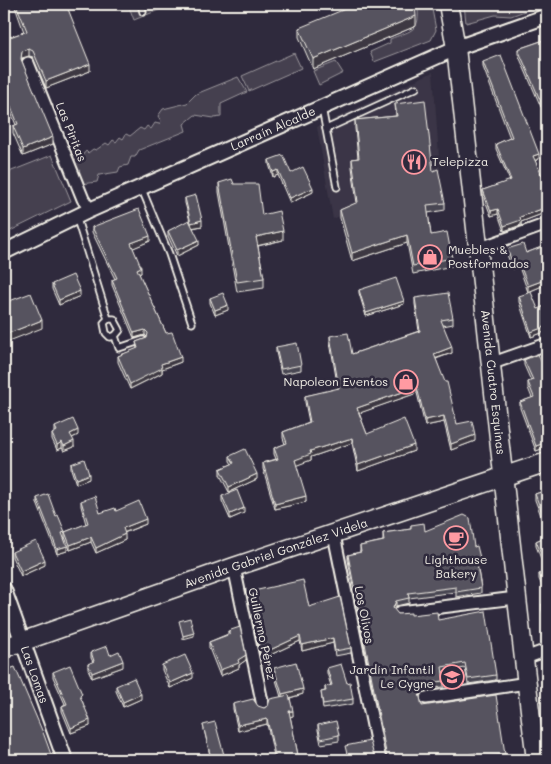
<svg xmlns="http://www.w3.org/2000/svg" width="551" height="764" font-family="Mali,sans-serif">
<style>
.built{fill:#3b3647}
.green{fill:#454050;stroke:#9c989c}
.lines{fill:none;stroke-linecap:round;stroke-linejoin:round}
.service-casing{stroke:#f4f1e8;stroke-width:9}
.minor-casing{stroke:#f4f1e8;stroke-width:15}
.tertiary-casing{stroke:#f4f1e8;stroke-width:18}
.primary-casing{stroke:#f4f1e8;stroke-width:21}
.service{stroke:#2f2a3d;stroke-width:5.5}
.minor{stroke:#2f2a3d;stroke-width:11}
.tertiary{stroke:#2f2a3d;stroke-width:14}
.primary{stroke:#2f2a3d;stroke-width:18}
.wall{fill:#4a4752;stroke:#f4f1e8}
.shaded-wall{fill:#3c3942;stroke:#f4f1e8}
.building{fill:#56525f;stroke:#f4f1e8}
.labels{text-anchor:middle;stroke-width:5;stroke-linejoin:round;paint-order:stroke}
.street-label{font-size:12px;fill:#f4f1e8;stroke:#2f2a3d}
.poi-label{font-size:12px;fill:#f4f1e8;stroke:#2f2a3d;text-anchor:start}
</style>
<rect width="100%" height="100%" fill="#2f2a3d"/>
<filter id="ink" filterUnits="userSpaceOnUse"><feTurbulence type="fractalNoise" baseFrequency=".02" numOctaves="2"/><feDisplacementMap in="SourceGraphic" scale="10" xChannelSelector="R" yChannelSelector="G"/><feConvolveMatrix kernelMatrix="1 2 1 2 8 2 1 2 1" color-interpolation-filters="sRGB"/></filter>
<g filter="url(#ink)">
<g class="built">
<polygon points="433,72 440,171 333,219 317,127"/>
<polygon points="441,658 459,662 462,685 444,687"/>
</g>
<g class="green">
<polygon points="128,4 173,4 134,20"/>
<path d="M426,4H431L436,30L431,40L374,62L370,52L390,43V39C409,31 420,32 418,10Z"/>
<polygon points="464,4 544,4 511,16 495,15 466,23"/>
<polygon points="294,53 301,68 249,91 242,76"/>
<polygon points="336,62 343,73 319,85 313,71"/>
<polygon points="238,77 247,92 221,104 221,117 214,118 195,115 184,124 186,131 139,150 135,157 131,157 128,165 120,167 118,172 99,175 97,182 81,184 71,158 74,152 81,157 86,151 88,153 93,149 96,150 106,143 109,145 113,140 116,142 120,137 123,139 126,134 130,136 140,128 144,130 147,126 151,129 155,123 159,124 161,121 158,116 163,109 187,103 196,94"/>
<polygon points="52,155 71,201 4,234 4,174"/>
</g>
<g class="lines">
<g class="service-casing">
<g id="service">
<polyline points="141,4 143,12"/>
<polyline points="322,108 326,129"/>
<polyline points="141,187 169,254 192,323"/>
<polyline points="337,187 326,129 416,88"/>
<polyline points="76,216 108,319"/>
<polyline points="108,319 114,319 120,330 115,336 119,348 143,340"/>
<polyline points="108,319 104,323 106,333 110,337 115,336"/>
</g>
</g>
<g class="minor-casing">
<g id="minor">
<polyline points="28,63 83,199 90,210"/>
<polyline points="478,249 547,224"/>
<polyline points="493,363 547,344"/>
<polyline points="334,535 380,760"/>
<polyline points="234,567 263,706"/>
<polyline points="400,612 516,598"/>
<polyline points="525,658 547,650"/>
<polyline points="426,698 527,683"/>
</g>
</g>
<g class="tertiary-casing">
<g id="tertiary">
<path id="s1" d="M4,252L90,210L456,48L547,16"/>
<path id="s2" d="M4,590L65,760"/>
</g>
</g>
<g class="primary-casing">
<g id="primary">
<path id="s3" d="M448,4L456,48C483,286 507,523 536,760"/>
<path id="s4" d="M4,648L234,567L547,462"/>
</g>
</g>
<use href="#service" class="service"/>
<use href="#minor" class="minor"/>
<use href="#tertiary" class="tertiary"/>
<use href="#primary" class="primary"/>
</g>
<g class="wall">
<polygon points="14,4 66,4 90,71 46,88 33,57 29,56 22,58 22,61 53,144 23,156 13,133 13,126 16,125 4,95 4,39 24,32"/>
<polygon points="416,26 313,69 299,37 299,28"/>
<polygon points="547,39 547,105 541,107 518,54 518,49"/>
<polygon points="483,62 539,159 535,161 544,180 547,179 547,212 521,222 521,225 504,231 498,214 491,216 483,195 483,190 510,181 496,149 496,144 510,138 483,67"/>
<polygon points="395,104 433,171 445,203 445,210 428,213 431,235 452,258 452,266 413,274 407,243 352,261 340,218 340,210 357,203 352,167 352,159 358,158 355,128 355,120 396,116"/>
<polygon points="269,160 291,173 313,192 290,203 278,175 273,177 269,164"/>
<polygon points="219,183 234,184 283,240 258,246 264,278 264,288 237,292 219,192"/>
<polygon points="185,198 202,226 193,228 199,245 177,256 168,236 168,231 190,221 185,203"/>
<polygon points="92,227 150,241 133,248 141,273 139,274 166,333 181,362 162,369 162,373 130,389 118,362 118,356 137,349 136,342 147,338 147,337 145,335 134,338 112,285 112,280 115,279 92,232"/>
<polygon points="547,245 547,284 528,292 519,267 513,269 507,255 507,249 526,253"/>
<polygon points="52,284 80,296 59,305 52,289"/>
<polygon points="359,290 404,304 366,316 359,293"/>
<polygon points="519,296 538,309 547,305 547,331 531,337 519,302"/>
<polygon points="210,298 228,310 215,315 210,303"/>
<polygon points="415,298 453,318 453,324 443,326 452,353 436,359 457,424 475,441 451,450 444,422 425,426 417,393 359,413 367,434 414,451 358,471 352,443 311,457 311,460 296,465 306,502 275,509 263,469 263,463 276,459 274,454 274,448 285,444 283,438 283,432 309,422 305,402 305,396 338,389 330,342 330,336 352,354 419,331 415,304"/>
<polygon points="276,347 301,365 301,370 281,374 276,352"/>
<polygon points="524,360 547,380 544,381 547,390 547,447 536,451 520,408 520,402 532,398 528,388 528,382 531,381 524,365"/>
<polygon points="55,427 78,435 72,438 74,447 64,451 62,448 57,450 52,439 52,434 55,432"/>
<polygon points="230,456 257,479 229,492 220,475 220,469 232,464 230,461"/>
<polygon points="71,464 89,479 76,484 71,469"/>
<polygon points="547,490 547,531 535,500 535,494"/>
<polygon points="222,496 244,513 230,519 222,501"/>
<polygon points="37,498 56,516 65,532 86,524 81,506 81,501 100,513 116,511 146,524 124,533 125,540 96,553 91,542 70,550 65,537 64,538 67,551 57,554 37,503"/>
<polygon points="411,525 425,531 474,547 480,558 480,564 477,564 481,588 481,593 456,597 456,592 409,598 409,603 396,606 394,610 398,614 438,620 496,675 496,680 468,684 465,668 443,672 444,687 418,689 419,693 422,706 505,754 505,760 477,760 476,759 467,760 383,760 386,758 348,560 348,555 360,552 360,546 383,541 383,533 411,529"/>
<polygon points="547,536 547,598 539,579 539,574 546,571 536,546 536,541"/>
<polygon points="12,552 45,565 21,576 12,557"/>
<polygon points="249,592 309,607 351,648 351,653 335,656 333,643 302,651 300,641 270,655 268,652 260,655 254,626 254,621 257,620 249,597"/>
<polygon points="547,602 547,623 542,610 542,604"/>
<polygon points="228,631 246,660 239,665 239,668 220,676 209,648 209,642 228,634"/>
<polygon points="91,652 110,655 123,667 92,678 88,669 88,664 93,662 91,658"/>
<polygon points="162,665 193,678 170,688 162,670"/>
<polygon points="274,668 303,694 290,698 293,716 290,716 299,760 275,760 267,724 238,731 233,709 233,704 264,708 281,697 274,673"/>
<polygon points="327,668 347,683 353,699 353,704 323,709 321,692 325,691 325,687 331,686 327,673"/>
<polygon points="53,672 82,700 90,726 71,733 62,711 62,706 65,704 53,677"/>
<polygon points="116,686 141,699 123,707 116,691"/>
<polygon points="203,725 224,758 211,760"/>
<polygon points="318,725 339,735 339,741 321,744 318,730"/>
</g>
<g class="shaded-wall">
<polygon points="6,11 6,16 4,17 4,12"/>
<polygon points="416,16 416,26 313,69 313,59"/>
<polygon points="29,49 29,56 22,58 21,66 21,59 22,51"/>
<polygon points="90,64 90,71 46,88 46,81"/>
<polygon points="547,100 547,105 541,107 541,102"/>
<polygon points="53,137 53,144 23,156 23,149"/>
<polygon points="539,154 539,159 533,161 533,156"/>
<polygon points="278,170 278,175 273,177 273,172"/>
<polygon points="313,188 313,192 290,203 290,198"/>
<polygon points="547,207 547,212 521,222 521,225 504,231 504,226 520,217"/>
<polygon points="498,209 498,214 491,216 491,211"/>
<polygon points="202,220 202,226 191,228 191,223"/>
<polygon points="283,231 283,240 256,246 256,237"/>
<polygon points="407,235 407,243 352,261 352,253"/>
<polygon points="150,236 150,241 131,249 131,243"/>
<polygon points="199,240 199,245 177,256 177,250"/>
<polygon points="519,262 519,267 513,269 513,264"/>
<polygon points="141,267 141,273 137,274 137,269"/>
<polygon points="547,279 547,284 528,292 528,286"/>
<polygon points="80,291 80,296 59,305 59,300"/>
<polygon points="404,301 404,304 366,316 366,313"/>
<polygon points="228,305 228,310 215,315 215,310"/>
<polygon points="42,320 42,328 4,343 4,335"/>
<polygon points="547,326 547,331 531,337 531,332"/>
<polygon points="145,330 145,335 134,338 134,333"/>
<polygon points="452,347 452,353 434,359 434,354"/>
<polygon points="181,357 181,362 162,369 162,373 130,389 130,384 161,364"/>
<polygon points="547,375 547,380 542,382 542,377"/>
<polygon points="417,387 417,393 357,414 357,408"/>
<polygon points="444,416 444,422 425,426 425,420"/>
<polygon points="78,430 78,435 70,439 70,434"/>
<polygon points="475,435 475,441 451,450 451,444"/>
<polygon points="352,438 352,443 311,457 311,460 295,466 295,460 310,451"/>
<polygon points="74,441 74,447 64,451 64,446"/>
<polygon points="62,442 62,448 57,450 57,445"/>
<polygon points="547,442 547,447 536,451 536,446"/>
<polygon points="414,445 414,451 358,471 358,465"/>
<polygon points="89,474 89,479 76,484 76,479"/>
<polygon points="257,474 257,479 229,492 229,487"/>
<polygon points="306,496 306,502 275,509 275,504"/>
<polygon points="244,508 244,513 230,519 230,514"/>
<polygon points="146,519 146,524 123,533 123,528"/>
<polygon points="65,532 65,537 62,538 62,533"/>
<polygon points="125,534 125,540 96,553 96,548"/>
<polygon points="91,537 91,542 70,550 70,545"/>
<polygon points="67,546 67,551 57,554 57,549"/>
<polygon points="45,560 45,565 21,576 21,571"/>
<polygon points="396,601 396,606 393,613 393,608"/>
<polygon points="194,633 194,636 183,639 183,636"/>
<polygon points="300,636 300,641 270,655 270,650"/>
<polygon points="333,638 333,643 302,651 302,645"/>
<polygon points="268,646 268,652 260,655 260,650"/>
<polygon points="246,655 246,660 239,665 239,668 220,676 220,670"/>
<polygon points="123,661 123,667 92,678 92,673"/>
<polygon points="193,673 193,678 170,688 170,683"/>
<polygon points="303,689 303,694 282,700 282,694"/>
<polygon points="141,694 141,699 123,707 123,702"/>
<polygon points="289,711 293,711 293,716 289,717"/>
<polygon points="267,719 267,724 238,731 238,725"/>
<polygon points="90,720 90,726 71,733 71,728"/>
<polygon points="224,755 224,758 211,760 211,758"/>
<polygon points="421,758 421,760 409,760"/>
</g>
<g class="building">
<polygon points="16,4 66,4 90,64 46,81 33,51 29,49 22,51 21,59 53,137 23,149 13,126 18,124 4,89 4,39 27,31"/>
<polygon points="357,4 415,4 416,16 313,59 299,28"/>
<polygon points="547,39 547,100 541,102 518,49"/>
<polygon points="501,55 539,154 533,156 544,180 547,179 547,207 520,217 521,220 504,226 498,209 491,211 483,190 511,180 496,144 512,137 483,62"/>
<polygon points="425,100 433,171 438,169 445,203 427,205 431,235 447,232 452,258 413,266 407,235 352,253 340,210 358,202 352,159 359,158 355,120 397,116 395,104"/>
<polygon points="283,155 291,173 303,167 313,188 290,198 278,170 273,172 269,160"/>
<polygon points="232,179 234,184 258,184 262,215 279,211 283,231 256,237 264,278 237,282 219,183"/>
<polygon points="196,195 202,220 191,223 185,198"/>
<polygon points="139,209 150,236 131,243 141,267 137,269 166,333 172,332 181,357 161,364 162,368 130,384 118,356 138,348 136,342 147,338 148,333 145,330 134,333 112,280 117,278 92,227"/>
<polygon points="189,220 199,240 177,250 168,231"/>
<polygon points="523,244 526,253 547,245 547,279 528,286 519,262 513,264 507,249"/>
<polygon points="73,275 80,291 59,300 52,284"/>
<polygon points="396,278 404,301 366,313 359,290"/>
<polygon points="531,292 538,309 547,305 547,326 531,332 519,296"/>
<polygon points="31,293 42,320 4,335 4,303"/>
<polygon points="223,293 228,305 215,310 210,298"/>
<polygon points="448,293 453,318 441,320 452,347 434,354 445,382 447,382 457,424 472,421 475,435 451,444 444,416 425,420 417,387 357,408 367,434 404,419 414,445 358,465 352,438 310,451 311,454 295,460 306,496 275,504 263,463 278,459 274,448 287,443 283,432 310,422 305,396 339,388 330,336 348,333 352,354 420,331 415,298"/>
<polygon points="297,343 301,365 281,369 276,347"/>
<polygon points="538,354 547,375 542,377 547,390 547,442 536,446 520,402 534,397 528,382 533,380 524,360"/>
<polygon points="73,419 78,430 70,434 74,441 64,446 62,442 57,445 52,434 57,431 55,427"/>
<polygon points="245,449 257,474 229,487 220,469 234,463 230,456"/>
<polygon points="84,459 89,474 76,479 71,464"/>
<polygon points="237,490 244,508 230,514 222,496"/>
<polygon points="547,490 547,526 535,494"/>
<polygon points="48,494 56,516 58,515 65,532 62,533 67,546 57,549 37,498"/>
<polygon points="95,496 100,513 115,508 116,511 139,501 146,519 123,528 125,534 96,548 91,537 70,545 65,532 88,523 81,501"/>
<polygon points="464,515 470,518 474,547 477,546 480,558 476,559 481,588 456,592 456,587 408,593 409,598 396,601 393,608 398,614 411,613 411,615 437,612 438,620 486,611 496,675 468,679 465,663 442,667 444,681 418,684 419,693 422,706 496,695 505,754 477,759 476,753 451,758 452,760 421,760 421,758 409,760 383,760 387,758 348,555 361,552 360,546 384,541 383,533 411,529 411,525 424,523 425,531"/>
<polygon points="547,536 547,567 536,541"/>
<polygon points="36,541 45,560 21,571 12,552"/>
<polygon points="547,570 547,593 539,574"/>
<polygon points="303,580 309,607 340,597 351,648 335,651 333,638 302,645 300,636 270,650 268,646 260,650 254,621 258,620 249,592"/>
<polygon points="547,602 547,618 542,604"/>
<polygon points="190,618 194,633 183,636 179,621"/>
<polygon points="240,627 246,655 238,660 239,663 220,670 209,642 230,634 228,631"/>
<polygon points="107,646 110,655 119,651 123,661 92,673 88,664 94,661 91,652"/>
<polygon points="185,655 193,673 170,683 162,665"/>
<polygon points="296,662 303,689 282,694 274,668"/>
<polygon points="341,664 347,683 350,682 353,699 323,704 321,692 326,691 325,687 332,685 327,668"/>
<polygon points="70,665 82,694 80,696 90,720 71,728 62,706 67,704 53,672"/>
<polygon points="15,667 44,735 53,760 4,760 4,671"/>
<polygon points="134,678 141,694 123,702 116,686"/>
<polygon points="289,695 293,711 289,711 299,760 276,760 267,719 238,725 233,704 253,699 258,706 264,708 268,706 270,699"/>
<polygon points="336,721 339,735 321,739 318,725"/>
<polygon points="215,722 224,755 211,758 203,725"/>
<polygon points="370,741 375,760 338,760 348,758 345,746"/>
</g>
</g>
<defs>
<g id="restaurant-ring" transform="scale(1.25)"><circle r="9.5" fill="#2f2a3d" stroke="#ff9aa2" stroke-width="1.5"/><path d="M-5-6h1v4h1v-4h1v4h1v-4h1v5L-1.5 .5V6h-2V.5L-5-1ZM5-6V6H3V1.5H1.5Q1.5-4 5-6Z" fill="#ff9aa2"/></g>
<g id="shop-ring" transform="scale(1.25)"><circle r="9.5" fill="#2f2a3d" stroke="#ff9aa2" stroke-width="1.5"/><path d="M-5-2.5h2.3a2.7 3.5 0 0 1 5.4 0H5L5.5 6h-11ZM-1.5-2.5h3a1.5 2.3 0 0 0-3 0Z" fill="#ff9aa2"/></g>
<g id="cafe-ring" transform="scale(1.25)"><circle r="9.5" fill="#2f2a3d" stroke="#ff9aa2" stroke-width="1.5"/><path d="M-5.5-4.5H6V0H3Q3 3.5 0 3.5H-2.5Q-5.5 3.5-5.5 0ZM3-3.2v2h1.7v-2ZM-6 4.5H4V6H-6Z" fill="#ff9aa2"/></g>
<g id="school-ring" transform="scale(1.25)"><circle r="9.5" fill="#2f2a3d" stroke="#ff9aa2" stroke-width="1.5"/><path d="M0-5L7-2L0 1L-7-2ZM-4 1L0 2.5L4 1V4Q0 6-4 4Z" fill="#ff9aa2"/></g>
</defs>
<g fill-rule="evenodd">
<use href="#restaurant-ring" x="414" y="162"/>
<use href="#shop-ring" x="430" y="257"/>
<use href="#shop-ring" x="406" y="382"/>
<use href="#cafe-ring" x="456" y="538"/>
<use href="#school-ring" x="452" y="677"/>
</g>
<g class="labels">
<g class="street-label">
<text dy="4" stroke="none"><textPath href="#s1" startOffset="296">Larraín Alcalde</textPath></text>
<text transform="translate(71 132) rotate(68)" y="4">Las Piritas</text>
<text dy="4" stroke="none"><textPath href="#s3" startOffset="381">Avenida Cuatro Esquinas</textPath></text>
<text dy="4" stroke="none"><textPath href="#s4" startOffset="288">Avenida Gabriel González Videla</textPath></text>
<text transform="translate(364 615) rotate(79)" y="4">Los Olivos</text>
<text transform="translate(262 634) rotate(78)" y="4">Guillermo Pérez</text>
<text dy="4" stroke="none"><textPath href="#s2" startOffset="90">Las Lomas</textPath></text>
</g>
<g class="poi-label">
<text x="432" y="166">Telepizza</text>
<text x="448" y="254">Muebles &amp;<tspan x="448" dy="14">Postformados</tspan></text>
<text x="388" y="386" text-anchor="end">Napoleon Eventos</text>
<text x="456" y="564" text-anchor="middle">Lighthouse<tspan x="456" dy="14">Bakery</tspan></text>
<text x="434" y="674" text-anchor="end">Jardín Infantil<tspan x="434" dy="14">Le Cygne</tspan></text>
</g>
</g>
<rect width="551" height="764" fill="none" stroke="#2f2a3d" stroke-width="20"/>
<rect x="10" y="10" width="531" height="744" fill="none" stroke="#f4f1e8" stroke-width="2" filter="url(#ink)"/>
</svg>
